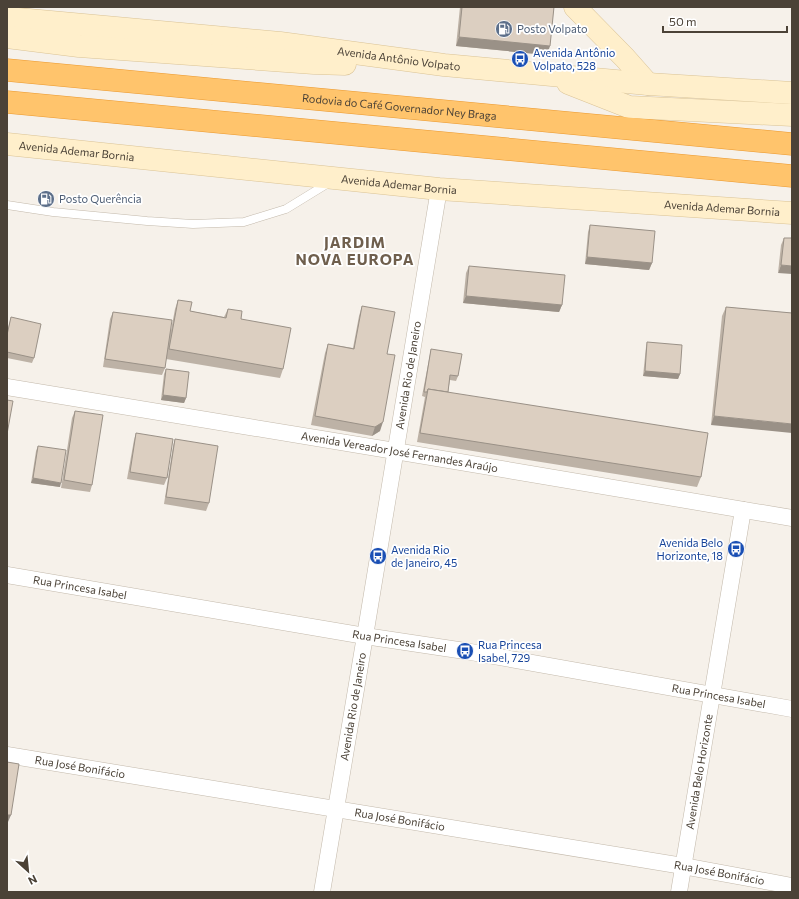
<svg xmlns="http://www.w3.org/2000/svg" width="799" height="899" font-family="Commissioner,sans-serif">
<style>
.lines{fill:none;stroke-linecap:round;stroke-linejoin:round}
.lane-casing{stroke:#c3b9ab;stroke-width:9}
.street-casing{stroke:#c3b9ab;stroke-width:17}
.secondary-casing{stroke:#dac396;stroke-width:23}
.highway-casing{stroke:#eb992f;stroke-width:23}
.lane{stroke:#fff;stroke-width:8}
.street{stroke:#fff;stroke-width:16}
.secondary{stroke:#ffefcb;stroke-width:22}
.highway{stroke:#ffc46c;stroke-width:22}
.wall{fill:#bdb2a6}
.shaded-wall{fill:#9a9187}
.building{fill:#dccfc1;stroke:#9a9187}
.labels{text-anchor:middle;stroke-width:3.5;stroke-linejoin:round;paint-order:stroke}
.service-label{font-size:11px;fill:#4e5e75;stroke:#fff;text-anchor:start}
.transit-label{font-size:11px;fill:#164399;stroke:#fff;text-anchor:start}
.street-label{font-size:11px;fill:#4b4237;stroke:#fff}
.district-label{font-size:15px;font-weight:bold;letter-spacing:1px;fill:#6f5f4d;stroke:#fff}
</style>
<rect width="100%" height="100%" fill="#f6f1ea"/>
<g class="lines">
<g class="lane-casing">
<polyline id="lane" points="7,205 53,212 147,221 193,224 244,222 286,209 330,182"/>
</g>
<g class="street-casing">
<g id="street">
<path id="s1" d="M7,387L395,451L792,518"/>
<path id="s2" d="M7,575L365,636L465,651L792,709"/>
<path id="s3" d="M7,755L683,866L792,886"/>
<path id="s4" d="M322,892L365,636L439,189"/>
<path id="s5" d="M679,892L743,510"/>
</g>
</g>
<g class="secondary-casing">
<g id="secondary">
<polyline points="575,7 625,58 648,84"/>
<path id="s6" d="M7,18L280,43L444,65L648,84L792,93"/>
<polyline points="7,37 79,46 314,63 345,64"/>
<polyline points="568,83 629,107 792,115"/>
<path id="s7" d="M7,144L439,189L792,213"/>
</g>
</g>
<g class="highway-casing">
<g id="highway">
<path id="s8" d="M7,70L792,144"/>
<polyline points="7,102 792,176"/>
</g>
</g>
<use href="#lane" class="lane"/>
<use href="#street" class="street"/>
<use href="#secondary" class="secondary"/>
<use href="#highway" class="highway"/>
</g>
<g class="wall">
<polygon points="460,7 554,7 547,55 456,46"/>
<polygon points="590,225 652,263 649,270 585,264 588,232"/>
<polygon points="784,238 792,238 778,273 781,245"/>
<polygon points="469,266 562,305 559,312 463,303 466,273"/>
<polygon points="178,300 190,311 224,317 228,309 241,319 283,369 280,378 166,359 165,368 162,375 103,367 110,319 113,312 171,330 175,309"/>
<polygon points="362,306 387,354 380,431 372,436 311,425 325,353 328,344 353,348 359,316"/>
<polygon points="726,307 792,313 711,425 722,316"/>
<polygon points="11,317 34,358 32,363 7,358 7,332"/>
<polygon points="647,342 680,374 678,379 643,376 646,347"/>
<polygon points="431,349 458,376 456,381 450,380 448,392 701,477 697,487 417,442 425,397 422,396 430,354"/>
<polygon points="166,369 186,398 184,403 161,400 164,374"/>
<polygon points="75,411 92,485 90,492 61,488 72,418"/>
<polygon points="136,433 167,478 164,485 127,479 134,440"/>
<polygon points="175,439 209,503 206,511 164,504 173,446"/>
<polygon points="38,446 60,487 31,483 36,451"/>
</g>
<g class="shaded-wall">
<polygon points="459,37 550,46 547,55 456,46"/>
<polygon points="587,257 652,263 649,270 585,264"/>
<polygon points="781,265 792,266 792,274 778,273"/>
<polygon points="466,296 562,305 559,312 463,303"/>
<polygon points="645,371 680,374 678,379 643,376"/>
<polygon points="163,395 186,398 184,403 161,400"/>
<polygon points="714,416 792,424 792,433 711,425"/>
<polygon points="383,422 380,431 372,436 375,427"/>
<polygon points="33,478 61,483 60,487 31,483"/>
<polygon points="7,815 11,815 8,822 7,822"/>
</g>
<g class="building">
<polygon points="462,7 554,7 550,46 459,37"/>
<polygon points="590,225 655,231 652,263 587,257"/>
<polygon points="784,238 792,238 792,266 781,265"/>
<polygon points="469,266 565,275 562,305 466,296"/>
<polygon points="178,300 192,302 190,311 226,318 228,309 242,311 241,319 291,328 283,369 169,349"/>
<polygon points="362,306 395,312 387,354 395,355 383,422 375,427 315,416 328,344 354,349"/>
<polygon points="726,307 792,313 792,424 714,416"/>
<polygon points="113,312 172,320 165,368 105,359"/>
<polygon points="11,317 41,324 34,358 7,352 7,335"/>
<polygon points="647,342 682,345 680,374 645,371"/>
<polygon points="431,349 462,354 458,376 450,375 448,392 428,389 427,392 424,392"/>
<polygon points="166,369 189,372 186,398 163,395"/>
<polygon points="428,389 708,433 701,477 420,433"/>
<polygon points="7,400 13,401 7,434"/>
<polygon points="75,411 103,415 92,485 64,480"/>
<polygon points="136,433 173,439 167,478 130,472"/>
<polygon points="175,439 218,446 209,503 166,497"/>
<polygon points="38,446 66,450 61,483 33,478"/>
<polygon points="7,762 19,764 11,815 7,815"/>
</g>
<defs>
<g id="fuel-disc" transform="scale(0.9)"><circle r="9.5" fill="#5c6f8a" stroke="#fff"/><path d="M-5.5-6h7V0h2V4h1.3V-2.5L3-4.5l.8-.8L6-3V5H2.5V1h-1V6h-7ZM-4.2-4.7v3.2H.2V-4.7Z" fill="#fff"/></g>
<g id="bus-disc" transform="scale(0.9)"><circle r="9.5" fill="#1a4fb4" stroke="#fff"/><path d="M-5-6H5V4H4V6H2V4H-2V6H-4V4H-5ZM-3.5-4V0h7V-4ZM-3.5 1.2v1.5H-2V1.2ZM2 1.2v1.5H3.5V1.2Z" fill="#fff"/></g>
</defs>
<g fill-rule="evenodd">
<use href="#fuel-disc" x="504" y="29"/>
<use href="#bus-disc" x="520" y="59"/>
<use href="#fuel-disc" x="46" y="199"/>
<use href="#bus-disc" x="736" y="549"/>
<use href="#bus-disc" x="378" y="556"/>
<use href="#bus-disc" x="465" y="651"/>
</g>
<g class="labels">
<g class="service-label">
<text x="517" y="33">Posto Volpato</text>
<text x="59" y="203">Posto Querência</text>
</g>
<g class="transit-label">
<text x="533" y="57">Avenida Antônio<tspan x="533" dy="13">Volpato, 528</tspan></text>
<text x="723" y="547" text-anchor="end">Avenida Belo<tspan x="723" dy="13">Horizonte, 18</tspan></text>
<text x="391" y="554">Avenida Rio<tspan x="391" dy="13">de Janeiro, 45</tspan></text>
<text x="478" y="649">Rua Princesa<tspan x="478" dy="13">Isabel, 729</tspan></text>
</g>
<g class="street-label">
<text dy="4" stroke="none"><textPath href="#s6" startOffset="394">Avenida Antônio Volpato</textPath></text>
<text dy="4" stroke="none"><textPath href="#s8" startOffset="394">Rodovia do Café Governador Ney Braga</textPath></text>
<text dy="4" stroke="none"><textPath href="#s7" startOffset="70">Avenida Ademar Bornia</textPath></text>
<text dy="4" stroke="none"><textPath href="#s7" startOffset="394">Avenida Ademar Bornia</textPath></text>
<text dy="4" stroke="none"><textPath href="#s7" startOffset="718">Avenida Ademar Bornia</textPath></text>
<text dy="4" stroke="none"><textPath href="#s4" startOffset="524">Avenida Rio de Janeiro</textPath></text>
<text dy="4" stroke="none"><textPath href="#s1" startOffset="398">Avenida Vereador José Fernandes Araújo</textPath></text>
<text dy="4" stroke="none"><textPath href="#s2" startOffset="74">Rua Princesa Isabel</textPath></text>
<text dy="4" stroke="none"><textPath href="#s2" startOffset="398">Rua Princesa Isabel</textPath></text>
<text dy="4" stroke="none"><textPath href="#s2" startOffset="722">Rua Princesa Isabel</textPath></text>
<text dy="4" stroke="none"><textPath href="#s4" startOffset="188">Avenida Rio de Janeiro</textPath></text>
<text dy="4" stroke="none"><textPath href="#s3" startOffset="74">Rua José Bonifácio</textPath></text>
<text dy="4" stroke="none"><textPath href="#s5" startOffset="122">Avenida Belo Horizonte</textPath></text>
<text dy="4" stroke="none"><textPath href="#s3" startOffset="398">Rua José Bonifácio</textPath></text>
<text dy="4" stroke="none"><textPath href="#s3" startOffset="722">Rua José Bonifácio</textPath></text>
</g>
<g class="district-label">
<text x="355" y="248">JARDIM<tspan x="355" dy="17">NOVA EUROPA</tspan></text>
</g>
</g>
<rect width="799" height="899" fill="none" stroke="#4b4237" stroke-width="16"/>
<g transform="translate(28 871) rotate(153)" stroke="#ffffff" stroke-width="3" paint-order="stroke">
<path d="M0-3L7 15L0 10L-7 15Z" fill="#4b4237"/>
<text y="-6" font-size="11" font-weight="bold" text-anchor="middle" fill="#4b4237">N</text>
</g>
<path d="M663 26v6h124v-6" fill="none" stroke="#4b4237" stroke-width="2"/>
<text x="669" y="26" font-size="12" fill="#4b4237" stroke="#ffffff" stroke-width="3" paint-order="stroke">50 m</text>
</svg>
